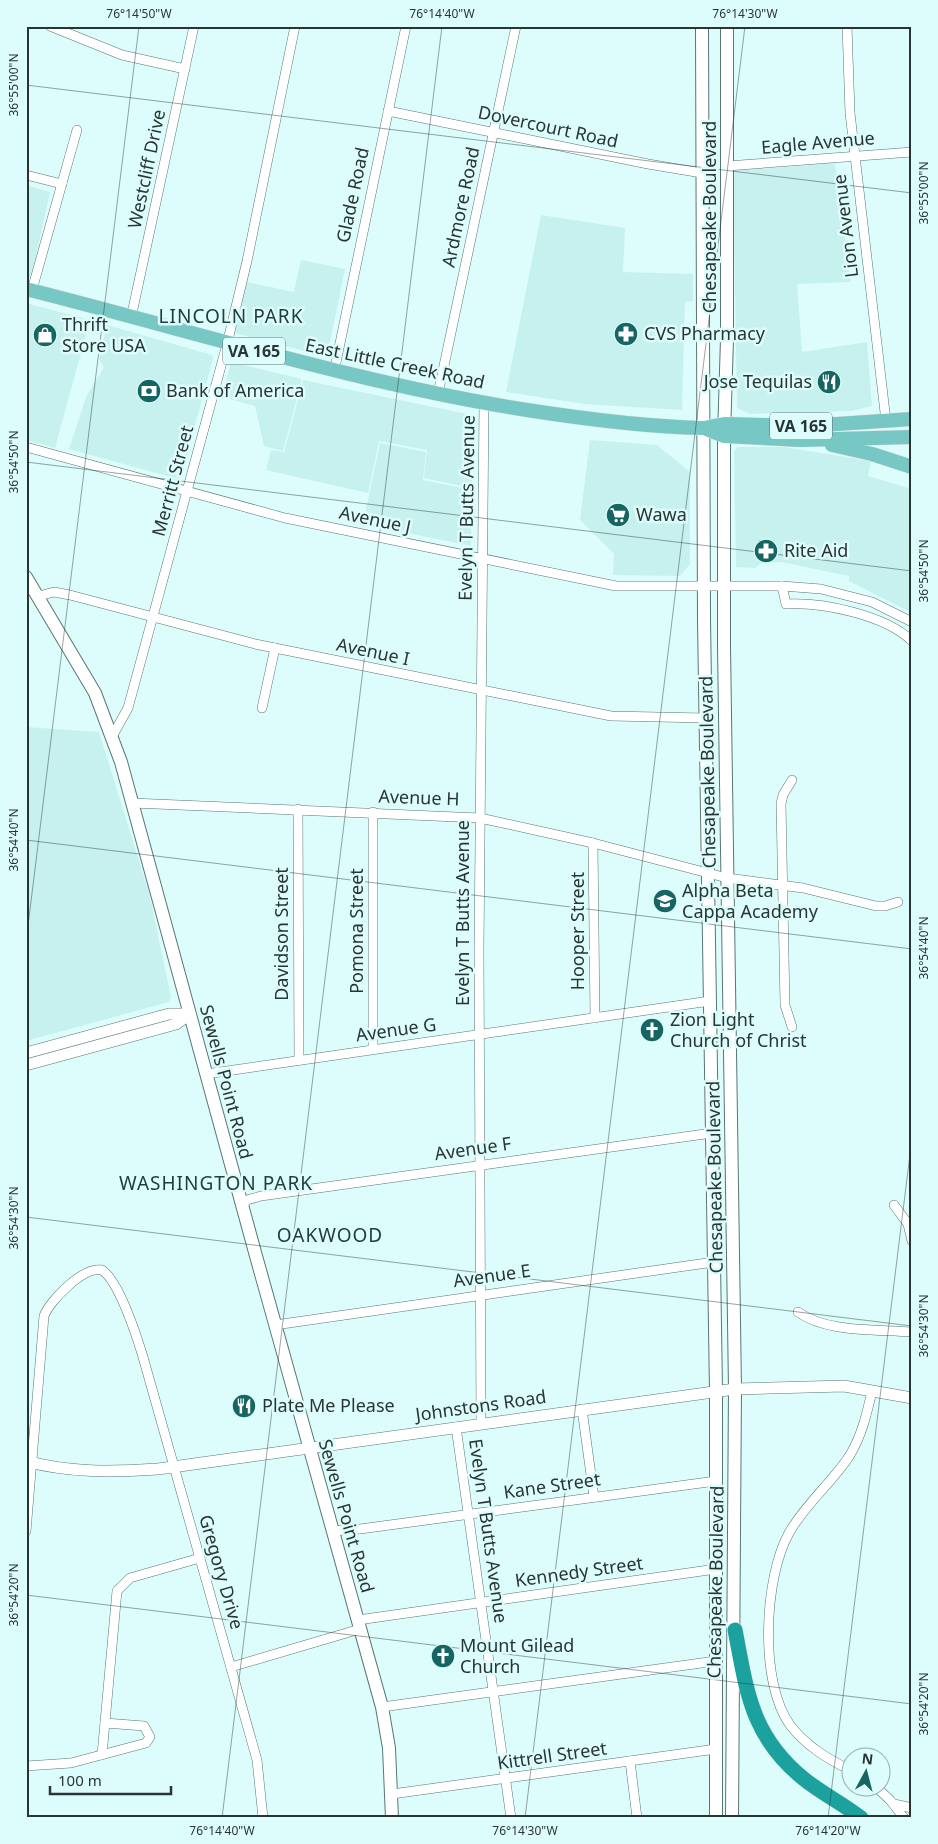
<svg xmlns="http://www.w3.org/2000/svg" width="938" height="1844" font-family="'Noto Sans',sans-serif">
<style>
.built{fill:#c7f1ef}
.lines{fill:none;stroke-linecap:round;stroke-linejoin:round}
.minor-casing{stroke:#587674;stroke-width:10}
.tertiary-casing{stroke:#587674;stroke-width:12}
.secondary-casing{stroke:#587674;stroke-width:14}
.primary-casing{stroke:#e1e3e3;stroke-width:15}
.motorway-casing{stroke:#e1e3e3;stroke-width:16}
.minor{stroke:#fff;stroke-width:9}
.tertiary{stroke:#fff;stroke-width:11}
.secondary{stroke:#fff;stroke-width:12}
.primary{stroke:#77c7c5;stroke-width:14}
.motorway{stroke:#1ca29e;stroke-width:15}
.ticks{fill:none;stroke:#283534;stroke-width:1;stroke-opacity:0.45}
.labels{text-anchor:middle;stroke-width:5;stroke-linejoin:round;paint-order:stroke}
.shield{fill:#dcfdfb;stroke:#5e7170;stroke-width:1}
.shield-label{font-size:16px;font-weight:bold;fill:#283534}
.street-label{font-size:18px;fill:#283534;stroke:#dcfdfb}
.poi-label{font-size:18px;fill:#283534;stroke:#dcfdfb;text-anchor:start}
.neighbourhood-label{font-size:19px;letter-spacing:1px;fill:#213d3c;stroke:#dcfdfb}
.neatline{fill:none;stroke:#283534;stroke-width:2}
.ticks-label{font-size:12px;text-anchor:middle;fill:#283534}
</style>
<rect width="100%" height="100%" fill="#dcfdfb"/>
<g class="built">
<polygon points="835,163 851,282 797,284 802,352 867,342 872,406 852,411 750,414 737,408 733,171"/>
<polygon points="26,185 50,192 31,278 26,276"/>
<polygon points="541,215 625,228 623,272 693,274 693,301 685,302 682,410 584,404 506,392"/>
<polygon points="301,260 345,269 327,357 235,333 247,282 294,292"/>
<polygon points="26,303 90,320 55,448 26,440"/>
<polygon points="107,325 212,355 213,359 181,477 178,479 69,449 86,397 104,367 99,359"/>
<polygon points="231,362 302,379 283,451 264,446 255,406 222,397"/>
<polygon points="303,380 472,415 472,488 424,478 427,450 379,441 368,493 266,470 271,450 284,452"/>
<polygon points="590,440 657,445 690,472 690,564 680,576 613,575 614,554 580,520"/>
<polygon points="380,443 426,452 423,480 472,490 471,546 363,524"/>
<polygon points="737,447 784,447 871,461 868,476 912,489 912,613 849,581 849,576 781,562 761,563 755,568 736,567 734,452"/>
<polygon points="26,727 99,732 149,893 171,997 169,1002 26,1041"/>
</g>
<g class="lines">
<g class="minor-casing">
<g id="minor">
<polyline points="50,26 122,55 185,69"/>
<polyline points="847,26 850,113 886,421"/>
<polyline points="388,111 648,164 702,173"/>
<polyline points="727,166 912,152"/>
<polyline points="26,175 62,184"/>
<polyline points="32,290 77,130"/>
<polyline points="131,318 194,26"/>
<polyline points="334,372 406,26"/>
<polyline points="438,394 516,26"/>
<polyline points="26,447 285,518 616,586 782,586 821,589 872,602 912,622"/>
<path d="M782,586L786,604C823,602 885,615 912,641"/>
<polyline points="39,596 54,592 70,595 255,644 611,716 705,718"/>
<polyline points="262,708 275,648"/>
<polyline points="113,735 128,708 227,344 247,261 295,26"/>
<polyline points="792,780 783,795 781,804 785,1005 792,1027"/>
<polyline points="132,803 480,818 593,843 727,878 803,888 876,906 885,906 898,902"/>
<polyline points="298,809 299,1060"/>
<polyline points="373,812 373,1049"/>
<polyline points="593,843 595,1018"/>
<polyline points="206,1074 710,1001"/>
<polyline points="894,1205 908,1224 912,1241"/>
<polyline points="242,1206 247,1200 261,1196 712,1133"/>
<path d="M798,1312C827,1333 877,1329 912,1332"/>
<polyline points="275,1325 714,1262"/>
<polyline points="582,1409 594,1497"/>
<polyline points="481,1424 479,950 484,403"/>
<polyline points="456,1427 511,1818"/>
<path d="M26,1531L44,1316C50,1300 84,1266 102,1270C119,1281 137,1337 143,1357L257,1760L263,1818"/>
<polyline points="332,1531 360,1529 716,1481"/>
<polyline points="358,1620 716,1569"/>
<polyline points="231,1667 360,1629"/>
<polyline points="382,1707 716,1661"/>
<polyline points="102,1755 117,1591 130,1578 200,1558"/>
<polyline points="630,1761 637,1818"/>
<polyline points="26,1766 71,1763 146,1743 150,1737 144,1726 105,1723"/>
<path d="M850,1770C828,1759 806,1746 790,1725C759,1682 764,1578 789,1533C805,1504 832,1483 850,1455C862,1435 867,1413 872,1391"/>
<polyline points="875,1786 890,1800 904,1818"/>
<polyline points="392,1794 716,1749"/>
<polyline points="894,1804 912,1808"/>
</g>
</g>
<g class="tertiary-casing">
<g id="tertiary">
<polyline points="26,1053 169,1014 190,1014"/>
<polyline points="26,1065 176,1024 190,1014"/>
<path d="M26,1461C70,1473 113,1472 158,1469L735,1389L844,1386L912,1398"/>
</g>
</g>
<g class="secondary-casing">
<g id="secondary">
<polyline points="702,26 704,620 716,1391 716,1818"/>
<polyline points="727,26 727,339 724,436 724,647 735,1389 732,1818"/>
<polyline points="26,577 95,693 121,762 256,1256 382,1707 389,1748 392,1818"/>
</g>
</g>
<g class="primary-casing">
<g id="primary">
<path d="M26,289C193,331 356,383 527,410C585,419 645,427 704,428L724,424L807,426L912,419"/>
<polyline points="704,428 724,436 800,440 912,437"/>
<polyline points="832,445 872,454 912,467"/>
</g>
</g>
<g class="motorway-casing">
<path id="motorway" d="M735,1630C747,1692 751,1736 804,1779C821,1793 842,1803 861,1818"/>
</g>
<use href="#minor" class="minor"/>
<use href="#tertiary" class="tertiary"/>
<use href="#secondary" class="secondary"/>
<use href="#primary" class="primary"/>
<use href="#motorway" class="motorway"/>
</g>
<path class="ticks" d="M26,85L912,193M26,462L912,571M26,840L912,949M26,942L139,26M26,1217L912,1326M26,1595L912,1704M222,1818L442,26M525,1818L745,26M828,1818L912,1138"/>
<defs>
<g id="pharmacy-disc" transform="scale(1.25)"><circle r="9.5" fill="#176562" stroke="#dcfdfb"/><path d="M-2-6h4v4h4v4h-4v4h-4v-4h-4v-4h4Z" fill="#fff"/></g>
<g id="shop-disc" transform="scale(1.25)"><circle r="9.5" fill="#176562" stroke="#dcfdfb"/><path d="M-5-2.5h2.3a2.7 3.5 0 0 1 5.4 0H5L5.5 6h-11ZM-1.5-2.5h3a1.5 2.3 0 0 0-3 0Z" fill="#fff"/></g>
<g id="restaurant-disc" transform="scale(1.25)"><circle r="9.5" fill="#176562" stroke="#dcfdfb"/><path d="M-5-6h1v4h1v-4h1v4h1v-4h1v5L-1.5 .5V6h-2V.5L-5-1ZM5-6V6H3V1.5H1.5Q1.5-4 5-6Z" fill="#fff"/></g>
<g id="bank-disc" transform="scale(1.25)"><circle r="9.5" fill="#176562" stroke="#dcfdfb"/><path d="M-6-4H6V4H-6ZM0-2.3a2.3 2.3 0 1 0 0 4.6a2.3 2.3 0 1 0 0-4.6Z" fill="#fff"/></g>
<g id="supermarket-disc" transform="scale(1.25)"><circle r="9.5" fill="#176562" stroke="#dcfdfb"/><path d="M-6-5.5h2.5l.6 2H6L4.5 2H-2.5L-4.4-4H-6ZM-1.5 3.2a1.3 1.3 0 1 0 .1 0ZM3 3.2a1.3 1.3 0 1 0 .1 0Z" fill="#fff"/></g>
<g id="school-disc" transform="scale(1.25)"><circle r="9.5" fill="#176562" stroke="#dcfdfb"/><path d="M0-5L7-2L0 1L-7-2ZM-4 1L0 2.5L4 1V4Q0 6-4 4Z" fill="#fff"/></g>
<g id="church-disc" transform="scale(1.25)"><circle r="9.5" fill="#176562" stroke="#dcfdfb"/><path d="M-1.2-6h2.4v3.5h3.3v2.4h-3.3V6h-2.4V-.1h-3.3v-2.4h3.3Z" fill="#fff"/></g>
</defs>
<g fill-rule="evenodd">
<use href="#pharmacy-disc" x="626" y="334"/>
<use href="#shop-disc" x="45" y="335"/>
<use href="#restaurant-disc" x="829" y="382"/>
<use href="#bank-disc" x="149" y="391"/>
<use href="#supermarket-disc" x="618" y="515"/>
<use href="#pharmacy-disc" x="766" y="551"/>
<use href="#school-disc" x="665" y="901"/>
<use href="#church-disc" x="652" y="1030"/>
<use href="#restaurant-disc" x="244" y="1406"/>
<use href="#church-disc" x="443" y="1656"/>
</g>
<g class="labels">
<g class="shield">
<rect x="223" y="337.5" width="62" height="27" rx="4"/>
<rect x="770" y="412.5" width="62" height="27" rx="4"/>
</g>
<g class="shield-label">
<text x="254" y="357">VA 165</text>
<text x="801" y="432">VA 165</text>
</g>
<g class="street-label">
<text transform="translate(548 127) rotate(12)" y="6">Dovercourt Road</text>
<text transform="translate(818 143) rotate(-5)" y="6">Eagle Avenue</text>
<text transform="translate(147 169) rotate(-78)" y="6">Westcliff Drive</text>
<text transform="translate(353 195) rotate(-78)" y="6">Glade Road</text>
<text transform="translate(461 207) rotate(-78)" y="6">Ardmore Road</text>
<text transform="translate(710 217) rotate(-90)" y="6">Chesapeake Boulevard</text>
<text transform="translate(846 226) rotate(-97)" y="6">Lion Avenue</text>
<text transform="translate(395 364) rotate(12)" y="6">East Little Creek Road</text>
<text transform="translate(173 481) rotate(-75)" y="6">Merritt Street</text>
<text transform="translate(467 508) rotate(-89)" y="6">Evelyn T Butts Avenue</text>
<text transform="translate(375 520) rotate(12)" y="6">Avenue J</text>
<text transform="translate(373 652) rotate(12)" y="6">Avenue I</text>
<text transform="translate(708 772) rotate(-91)" y="6">Chesapeake Boulevard</text>
<text transform="translate(419 798) rotate(2)" y="6">Avenue H</text>
<text transform="translate(463 913) rotate(-90)" y="6">Evelyn T Butts Avenue</text>
<text transform="translate(357 931) rotate(-90)" y="6">Pomona Street</text>
<text transform="translate(578 931) rotate(-90)" y="6">Hooper Street</text>
<text transform="translate(282 934) rotate(-90)" y="6">Davidson Street</text>
<text transform="translate(396 1030) rotate(-8)" y="6">Avenue G</text>
<text transform="translate(226 1082) rotate(75)" y="6">Sewells Point Road</text>
<text transform="translate(473 1149) rotate(-8)" y="6">Avenue F</text>
<text transform="translate(715 1177) rotate(-91)" y="6">Chesapeake Boulevard</text>
<text transform="translate(492 1276) rotate(-8)" y="6">Avenue E</text>
<text transform="translate(481 1406) rotate(-8)" y="6">Johnstons Road</text>
<text transform="translate(552 1486) rotate(-8)" y="6">Kane Street</text>
<text transform="translate(346 1516) rotate(74)" y="6">Sewells Point Road</text>
<text transform="translate(488 1531) rotate(82)" y="6">Evelyn T Butts Avenue</text>
<text transform="translate(221 1572) rotate(74)" y="6">Gregory Drive</text>
<text transform="translate(579 1572) rotate(-8)" y="6">Kennedy Street</text>
<text transform="translate(716 1582) rotate(-89)" y="6">Chesapeake Boulevard</text>
<text transform="translate(552 1756) rotate(-8)" y="6">Kittrell Street</text>
</g>
<g class="poi-label">
<text x="62" y="331">Thrift<tspan x="62" dy="21">Store USA</tspan></text>
<text x="644" y="340">CVS Pharmacy</text>
<text x="812" y="388" text-anchor="end">Jose Tequilas</text>
<text x="166" y="397">Bank of America</text>
<text x="636" y="521">Wawa</text>
<text x="784" y="557">Rite Aid</text>
<text x="682" y="897">Alpha Beta<tspan x="682" dy="21">Cappa Academy</tspan></text>
<text x="670" y="1026">Zion Light<tspan x="670" dy="21">Church of Christ</tspan></text>
<text x="262" y="1412">Plate Me Please</text>
<text x="460" y="1652">Mount Gilead<tspan x="460" dy="21">Church</tspan></text>
</g>
<g class="neighbourhood-label">
<text x="231" y="323">LINCOLN PARK</text>
<text x="216" y="1190">WASHINGTON PARK</text>
<text x="330" y="1242">OAKWOOD</text>
</g>
</g>
<rect width="938" height="1844" fill="none" stroke="#dcfdfb" stroke-width="55"/>
<g transform="translate(866 1772) rotate(7)"><circle r="24" fill="#dcfdfb" stroke="#94adab"/>
<path d="M0-4L9 19L0 12L-9 19Z" fill="#176562"/>
<text y="-8" font-size="14" font-weight="bold" text-anchor="middle" fill="#283534">N</text>
</g>
<path d="M50 1786v8h121v-8" fill="none" stroke="#283534" stroke-width="2.5"/>
<text x="58" y="1786" font-size="15" fill="#283534" stroke="#dcfdfb" stroke-width="4" paint-order="stroke">100 m</text>
<rect x="28" y="28" width="882" height="1788" class="neatline"/>
<g class="ticks-label">
<text x="139" y="18">76°14'50"W</text>
<text x="442" y="18">76°14'40"W</text>
<text x="745" y="18">76°14'30"W</text>
<text transform="translate(14 85) rotate(-90)" y="4">36°55'00"N</text>
<text transform="translate(924 193) rotate(-90)" y="4">36°55'00"N</text>
<text transform="translate(14 462) rotate(-90)" y="4">36°54'50"N</text>
<text transform="translate(924 571) rotate(-90)" y="4">36°54'50"N</text>
<text transform="translate(14 840) rotate(-90)" y="4">36°54'40"N</text>
<text transform="translate(924 948) rotate(-90)" y="4">36°54'40"N</text>
<text transform="translate(14 1218) rotate(-90)" y="4">36°54'30"N</text>
<text transform="translate(924 1326) rotate(-90)" y="4">36°54'30"N</text>
<text transform="translate(14 1595) rotate(-90)" y="4">36°54'20"N</text>
<text transform="translate(924 1704) rotate(-90)" y="4">36°54'20"N</text>
<text x="222" y="1835">76°14'40"W</text>
<text x="525" y="1835">76°14'30"W</text>
<text x="828" y="1835">76°14'20"W</text>
</g>
</svg>
